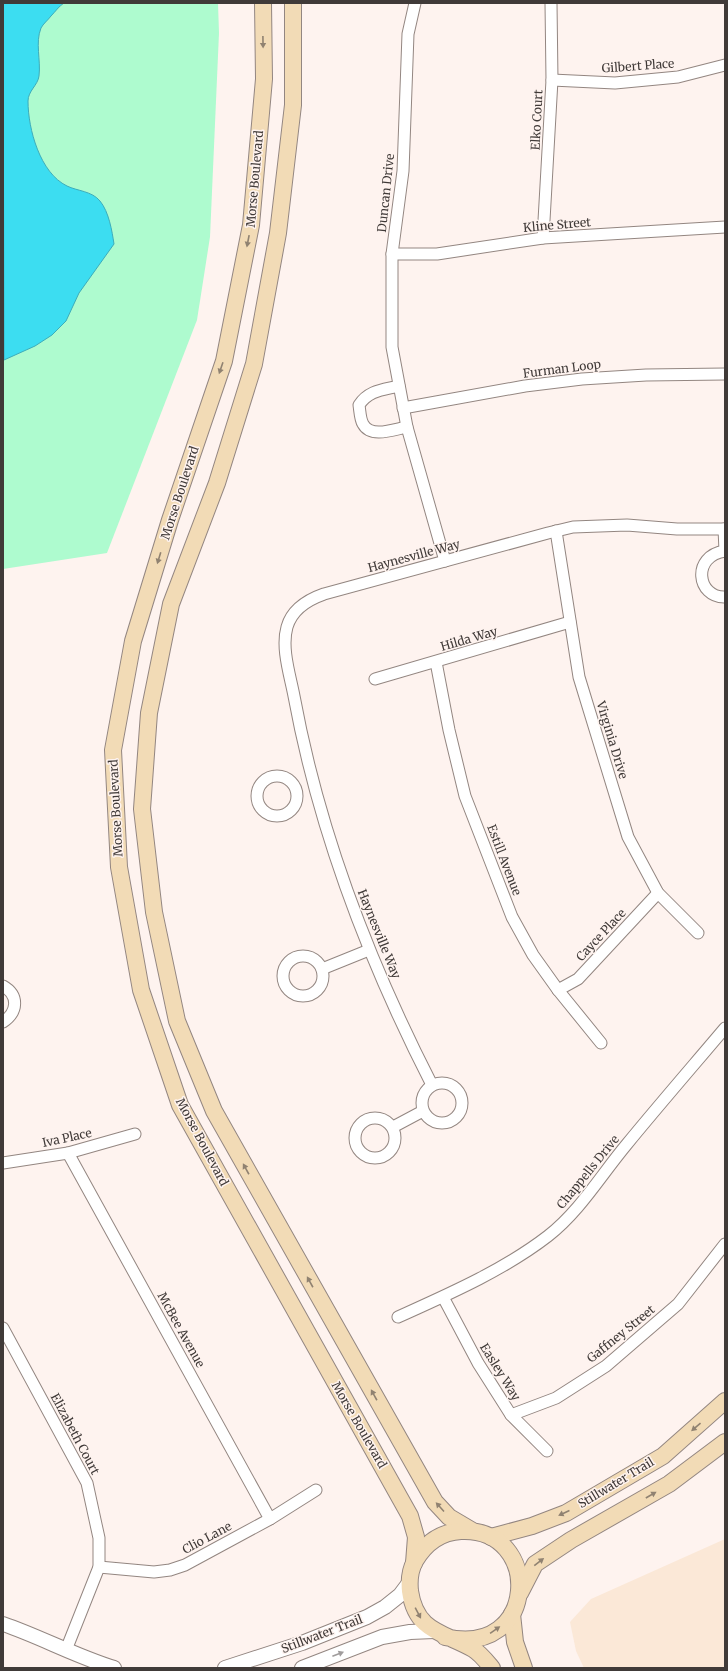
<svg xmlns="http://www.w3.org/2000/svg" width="728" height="1671" font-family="Merriweather,serif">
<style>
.commercial{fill:#fbe8d7}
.green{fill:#aefbcf}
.water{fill:#3cddf1;stroke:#3dacba}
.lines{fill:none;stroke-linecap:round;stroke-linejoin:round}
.minor-casing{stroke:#938681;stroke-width:13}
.tertiary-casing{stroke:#938681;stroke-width:16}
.secondary-casing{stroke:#938681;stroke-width:18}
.minor{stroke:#fff;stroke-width:11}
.tertiary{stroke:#fff;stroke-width:14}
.secondary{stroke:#f2dbb6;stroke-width:16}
.oneway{fill:#908271}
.oneway2{fill:#a09c9c}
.labels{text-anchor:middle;stroke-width:3;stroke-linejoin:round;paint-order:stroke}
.street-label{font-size:12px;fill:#403a38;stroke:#fef3ef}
</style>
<rect width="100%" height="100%" fill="#fef3ef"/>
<polygon class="commercial" points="725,1539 725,1668 584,1668 576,1651 570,1622 591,1599"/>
<polygon class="green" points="3,3 218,3 219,33 210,237 197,320 107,553 3,569"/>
<path class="water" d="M3,3H64C59,6 55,12 51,16C48,20 43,24 41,28C35,43 41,60 39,76C38,85 28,91 28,101C28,129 40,173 67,186C77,191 92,191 100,201C109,212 112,231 114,244L79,293L66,321L52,335L35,346L4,360Z"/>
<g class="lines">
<g class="minor-casing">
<g id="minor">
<polyline points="415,3 408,34 403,171 392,254 392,347 407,427 445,561"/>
<polyline points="552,80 615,83 678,77 725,65"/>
<polyline points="543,238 552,80 551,3"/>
<polyline points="392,254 437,254 543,238 725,227"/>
<path d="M399,386C383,390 369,390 359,405C360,411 360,419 363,424C371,439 395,429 407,427"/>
<polyline points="403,408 525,386 582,379 646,375 725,374"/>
<polyline points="724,529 725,551"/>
<polyline points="556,531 579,677 628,837 658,893 698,933"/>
<path d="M725,551C691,556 697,598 725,597"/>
<polyline points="436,662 449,730 465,796 512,917 533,955 558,990 601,1043"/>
<polyline points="375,679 570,622"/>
<circle cx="277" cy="796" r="20"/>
<circle cx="303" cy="976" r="20"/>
<polyline points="322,969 369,950"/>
<path d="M3,986C19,995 18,1012 3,1022"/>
<polyline points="558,990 578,979 658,893"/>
<circle cx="442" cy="1103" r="20"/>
<path d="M432,1085C369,962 319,832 294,696C290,675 281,648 287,627C292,609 307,600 324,594L548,533L573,527L627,525L677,529H725"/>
<circle cx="375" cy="1138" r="20"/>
<polyline points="393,1127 423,1111"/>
<polyline points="68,1153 270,1519"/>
<polyline points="3,1163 68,1153 135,1134"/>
<polyline points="443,1297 478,1363 511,1415 547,1451"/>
<path d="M398,1317C449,1294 504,1270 548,1236C580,1211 601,1175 627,1144C659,1105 692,1067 725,1028"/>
<polyline points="3,1328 87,1483 99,1538 99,1567 66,1650"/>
<polyline points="511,1415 556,1398 606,1366 678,1304 725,1244"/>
<polyline points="99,1567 154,1572 170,1570 185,1565 270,1519 316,1490"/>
</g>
</g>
<g class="tertiary-casing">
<g id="tertiary">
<path d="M3,1624C41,1637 75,1656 114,1668"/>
<polyline points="225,1668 302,1643 367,1617 385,1607 400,1595 409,1583"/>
<polyline points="302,1668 382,1637 410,1632 434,1631"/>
</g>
</g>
<g class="secondary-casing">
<g id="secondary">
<polyline points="263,3 264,79 251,225 224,361 170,520 133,641 113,750 119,867 141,990 180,1105 410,1516 416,1537 414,1563"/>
<polyline points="293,3 293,105 278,233 254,364 217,483 171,604 149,713 142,809 154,912 177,1021 214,1111 435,1502 449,1517 471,1530"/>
<polyline points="491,1537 532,1526 566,1513 663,1456 725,1401"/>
<polyline points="520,1593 535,1564 571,1540 669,1484 725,1442"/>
<polyline points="512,1614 515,1642 524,1668"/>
<path d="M445,1637C539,1659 543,1527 461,1531C440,1532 425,1544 415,1561C410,1570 409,1581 410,1591C416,1632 443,1632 473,1649C480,1653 487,1662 492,1668"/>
</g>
</g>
<use href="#minor" class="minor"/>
<use href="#tertiary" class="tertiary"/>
<use href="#secondary" class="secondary"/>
</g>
<defs><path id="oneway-solid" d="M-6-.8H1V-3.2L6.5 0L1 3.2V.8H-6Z"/></defs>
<g class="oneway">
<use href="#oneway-solid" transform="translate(263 42) rotate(89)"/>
<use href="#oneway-solid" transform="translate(248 241) rotate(101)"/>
<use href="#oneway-solid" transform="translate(221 368) rotate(109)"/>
<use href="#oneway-solid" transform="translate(159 558) rotate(107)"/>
<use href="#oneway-solid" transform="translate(246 1169) rotate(-119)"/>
<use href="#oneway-solid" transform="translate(310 1282) rotate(-119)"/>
<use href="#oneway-solid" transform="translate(374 1395) rotate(-119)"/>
<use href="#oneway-solid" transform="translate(696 1427) rotate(139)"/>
<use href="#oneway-solid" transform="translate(651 1495) rotate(-30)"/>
<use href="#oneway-solid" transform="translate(440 1507) rotate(-132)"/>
<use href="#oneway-solid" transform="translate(564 1513) rotate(155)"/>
<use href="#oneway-solid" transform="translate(539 1562) rotate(-38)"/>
<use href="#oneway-solid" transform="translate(418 1613) rotate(62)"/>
<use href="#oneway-solid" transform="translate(495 1630) rotate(-35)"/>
</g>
<use class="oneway2" href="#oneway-solid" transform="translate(338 1654) rotate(-21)"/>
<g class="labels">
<g class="street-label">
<text transform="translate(638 66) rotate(-4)" y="4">Gilbert Place</text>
<text transform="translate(537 120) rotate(-87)" y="4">Elko Court</text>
<text transform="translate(255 179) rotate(-85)" y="4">Morse Boulevard</text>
<text transform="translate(386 193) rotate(-84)" y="4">Duncan Drive</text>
<text transform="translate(557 225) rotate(-5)" y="4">Kline Street</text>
<text transform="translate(562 369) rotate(-7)" y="4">Furman Loop</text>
<text transform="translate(180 493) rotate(-72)" y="4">Morse Boulevard</text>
<text transform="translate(414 556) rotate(-15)" y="4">Haynesville Way</text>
<text transform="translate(469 639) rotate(-16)" y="4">Hilda Way</text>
<text transform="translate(612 740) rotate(73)" y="4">Virginia Drive</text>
<text transform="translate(116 808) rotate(-93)" y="4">Morse Boulevard</text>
<text transform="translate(504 860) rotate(69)" y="4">Estill Avenue</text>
<text transform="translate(379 934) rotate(68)" y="4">Haynesville Way</text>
<text transform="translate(601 935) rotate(-47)" y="4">Cayce Place</text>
<text transform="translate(67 1138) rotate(-12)" y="4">Iva Place</text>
<text transform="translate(202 1142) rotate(62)" y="4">Morse Boulevard</text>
<text transform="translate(588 1172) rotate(-51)" y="4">Chappells Drive</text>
<text transform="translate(181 1330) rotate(61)" y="4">McBee Avenue</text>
<text transform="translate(621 1334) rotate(-39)" y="4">Gaffney Street</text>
<text transform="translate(500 1372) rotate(58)" y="4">Easley Way</text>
<text transform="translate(359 1425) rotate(60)" y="4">Morse Boulevard</text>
<text transform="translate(75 1434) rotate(62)" y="4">Elizabeth Court</text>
<text transform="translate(616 1483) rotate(-31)" y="4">Stillwater Trail</text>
<text transform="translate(207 1538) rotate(-28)" y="4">Clio Lane</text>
<text transform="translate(322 1634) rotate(-21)" y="4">Stillwater Trail</text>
</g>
</g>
<rect width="728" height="1671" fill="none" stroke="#403a38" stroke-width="8"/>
</svg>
